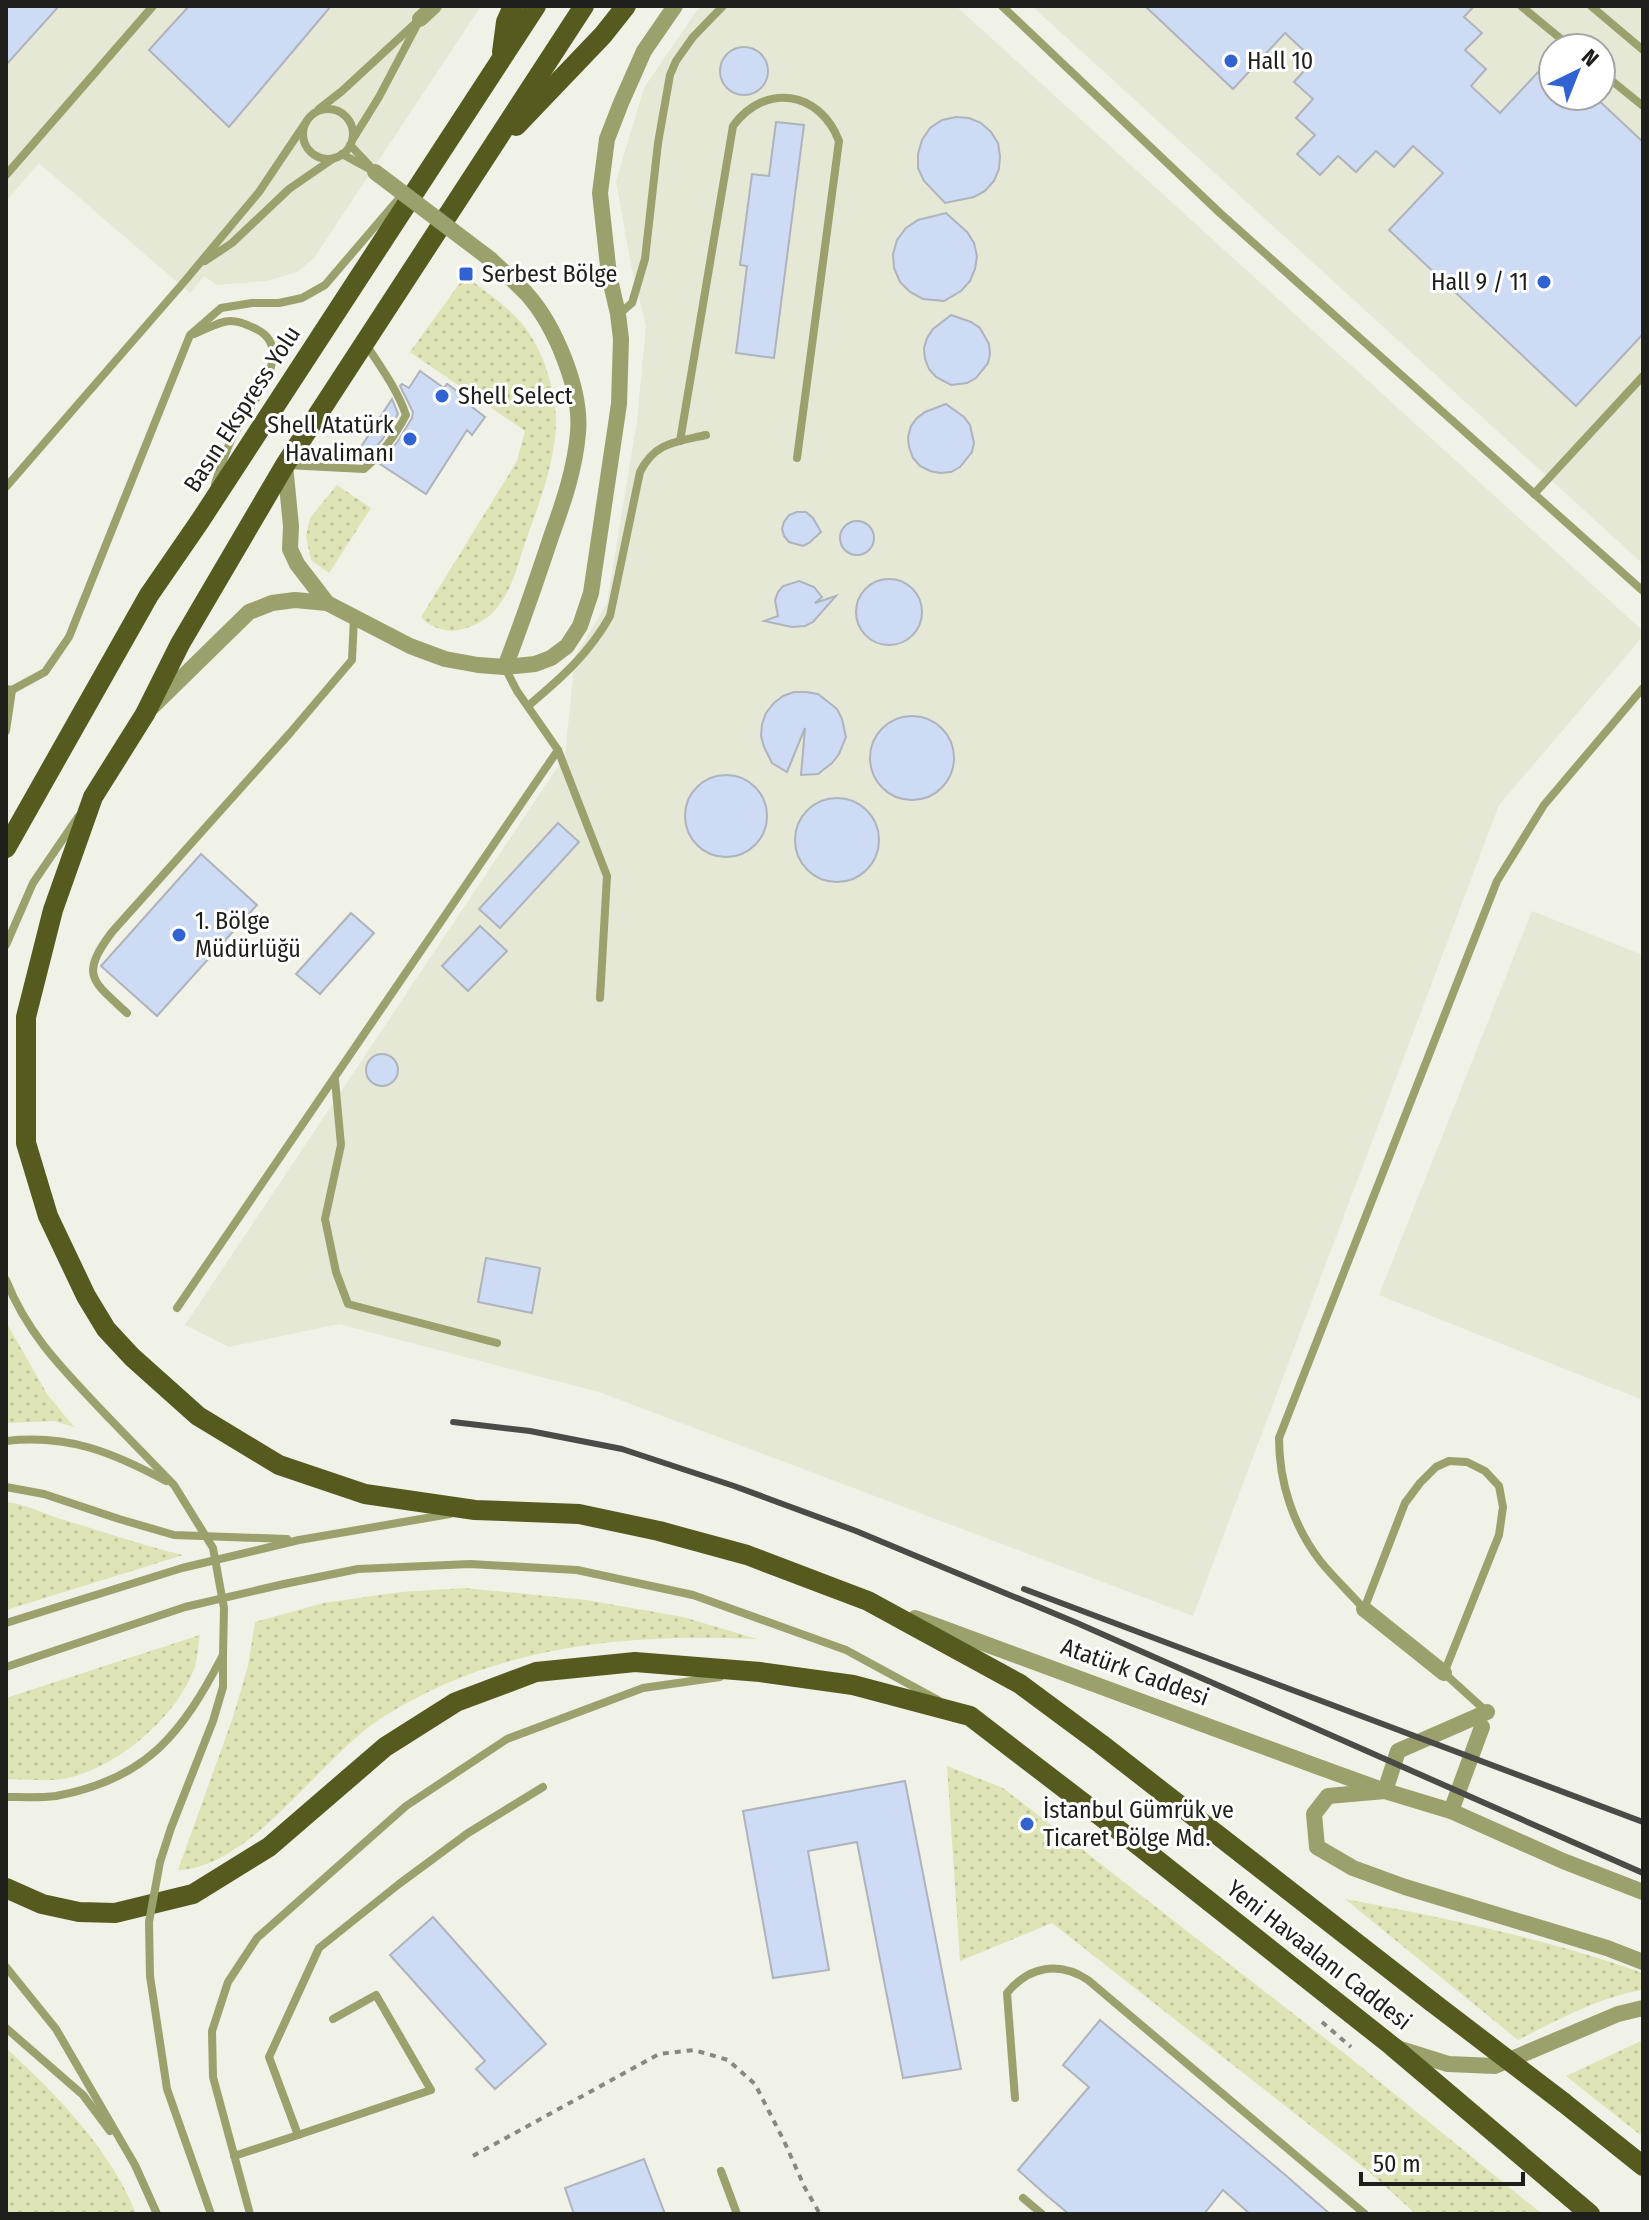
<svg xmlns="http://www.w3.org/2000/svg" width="1649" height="2220" font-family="'Fira Sans Condensed',sans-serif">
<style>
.built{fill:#e5e8d5;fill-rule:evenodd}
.grass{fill:url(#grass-dots)}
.building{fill:#cddbf5;stroke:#aeb3bc;stroke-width:2}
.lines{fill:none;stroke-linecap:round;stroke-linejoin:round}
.path{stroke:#878881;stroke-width:4;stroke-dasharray:6 6;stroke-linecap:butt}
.lane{stroke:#9ba06c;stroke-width:8}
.street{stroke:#9ba06c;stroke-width:16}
.primary{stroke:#565a1f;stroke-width:20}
.rail{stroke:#4a4a46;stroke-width:6}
.lane-bridge{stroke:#9ba06c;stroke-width:8}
.street-bridge{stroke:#9ba06c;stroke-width:16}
.primary-bridge{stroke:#565a1f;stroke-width:20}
.poi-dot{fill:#3162d1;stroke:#fff;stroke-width:3}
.labels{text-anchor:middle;stroke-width:6;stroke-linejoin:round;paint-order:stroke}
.poi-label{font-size:24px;fill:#1e1e1b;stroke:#fff;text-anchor:start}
.street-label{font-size:24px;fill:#1e1e1b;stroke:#fff}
</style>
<defs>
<pattern id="grass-dots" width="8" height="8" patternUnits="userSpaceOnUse" patternTransform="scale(2)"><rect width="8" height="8" fill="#dee4b5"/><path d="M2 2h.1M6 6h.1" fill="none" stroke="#bec39b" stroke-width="1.8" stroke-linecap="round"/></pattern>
</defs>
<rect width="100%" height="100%" fill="#f0f1e7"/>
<g class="built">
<polygon points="6,6 481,6 314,258 297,272 267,281 217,285 204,276 190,293 39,163 6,201"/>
<polygon points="700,6 956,6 1643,631 1643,636 1499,805 1193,1616 599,1392 339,1324 229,1347 185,1325 565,756 575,657 607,603 637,421 646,326 631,265 616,181 644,88"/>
<path d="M1032,6H1643V564ZM1553,48H1601V96H1553Z"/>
<polygon points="1532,911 1643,955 1643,1400 1379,1295"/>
</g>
<g class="grass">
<path d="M465,276C490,295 520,314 535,343C547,364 555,395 556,419C556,462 539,503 525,543C518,564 513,587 499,605C489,619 476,626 459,630C447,633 429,627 421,617L517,461L525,431L410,352Z"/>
<polygon points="337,485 371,508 329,573 311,560 306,536 310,518"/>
<polygon points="6,1322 47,1394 74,1427 54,1421 6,1423"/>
<path d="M6,1502C26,1504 42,1513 61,1519C101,1531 141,1545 183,1555L6,1610Z"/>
<path d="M464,1588L586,1600L683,1617L757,1639C626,1633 497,1645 383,1717C321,1756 252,1868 178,1870L233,1717L248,1666L255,1622L324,1603L401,1592Z"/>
<path d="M200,1635C198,1645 198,1656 195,1666C179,1715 118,1767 68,1778C49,1782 26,1779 6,1779V1698Z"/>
<polygon points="947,1766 1003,1788 1349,2057 1542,2214 1416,2214 1367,2170 1052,1923 960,1961"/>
<path d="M1345,1899C1446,1918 1547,1939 1643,1973V1990C1601,1996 1556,2021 1518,2040Z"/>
<polygon points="1643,2040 1643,2137 1566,2076"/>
<path d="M6,2048C56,2094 111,2150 136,2214H6Z"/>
</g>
<g class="building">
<polygon points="6,6 59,6 6,65"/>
<polygon points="189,6 331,6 229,127 149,50"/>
<polygon points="1145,6 1474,6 1464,17 1482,33 1465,50 1486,69 1471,86 1500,113 1553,56 1553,96 1594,96 1643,142 1643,334 1576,406 1389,230 1443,173 1413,146 1394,167 1376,151 1356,172 1338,156 1320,175 1297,154 1315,135 1296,118 1313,99 1294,82 1314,60 1285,33 1233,89"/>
<circle cx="744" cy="71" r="24"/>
<polygon points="956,117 969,118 981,123 991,132 998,143 1000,156 999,169 994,181 985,191 974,197 945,203 924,181 918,168 918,154 922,140 930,128 942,120"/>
<polygon points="776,122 804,125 774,358 736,353 747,266 740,265 752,174 769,176"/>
<polygon points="946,213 967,232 974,243 977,256 975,269 970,281 961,291 944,301 923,299 910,292 900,282 894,268 893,254 897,240 906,228 918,220"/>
<polygon points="951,315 971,322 980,328 989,344 990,354 988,363 976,378 967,383 951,385 936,377 929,369 925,359 924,348 927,338 933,329"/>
<polygon points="420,371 444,388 447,384 475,404 472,407 485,417 472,435 467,430 426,494 380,464 398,441 412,418 413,412 400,386 402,384 409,388"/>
<polygon points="392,399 398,414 382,440 368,456 359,450"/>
<polygon points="946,404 964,417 970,425 974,443 972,452 960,467 951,472 940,473 930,471 920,466 913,458 909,447 908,437 911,426 917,418 925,412"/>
<polygon points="797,512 806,512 813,518 821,532 809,543 803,546 789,542 784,536 782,529 784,522 789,515"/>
<circle cx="857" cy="538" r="17"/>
<circle cx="889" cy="612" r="33"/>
<polygon points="799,581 814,587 822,597 815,603 836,596 813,622 805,626 792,627 764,621 778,616 775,600 778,592 783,586"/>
<polygon points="794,692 806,692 818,694 837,709 842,719 846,737 839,754 832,763 818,774 801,775 805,728 787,772 772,763 764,747 761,736 762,724 766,713 774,703 783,696"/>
<circle cx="912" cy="758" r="42"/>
<circle cx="726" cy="816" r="41"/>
<circle cx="837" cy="840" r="42"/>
<polygon points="558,823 579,842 500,928 479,909"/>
<polygon points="201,854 257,905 157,1016 101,966"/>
<polygon points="351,913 374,933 320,994 296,974"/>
<polygon points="480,926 507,951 468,991 442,966"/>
<circle cx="382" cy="1070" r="16"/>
<polygon points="486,1258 540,1268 532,1313 478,1302"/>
<polygon points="905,1781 961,2069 903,2078 857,1842 808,1851 829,1970 773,1978 743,1811"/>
<polygon points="433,1917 546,2044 495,2089 476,2069 485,2061 390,1955"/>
<polygon points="1100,2020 1283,2173 1330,2214 1250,2214 1223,2190 1204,2214 1069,2214 1046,2195 1018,2170 1089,2087 1063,2065"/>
<polygon points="644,2159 665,2214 574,2214 565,2188"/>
</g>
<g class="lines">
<g class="path">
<polyline points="1322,2022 1351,2047"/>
<polyline points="473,2156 659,2054 694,2050 728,2060 755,2084 784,2141 805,2188 820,2214"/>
</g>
<g class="lane">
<polyline points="1002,6 1221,214 1643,591"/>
<polyline points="1521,6 1572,48"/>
<polyline points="1591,6 1643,50"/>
<polyline points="1601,72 1643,106"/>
<polyline points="319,109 342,91 420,19"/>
<circle cx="328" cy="134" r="25"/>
<polyline points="353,139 379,97 417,25"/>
<polyline points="350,145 369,165"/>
<polyline points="342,154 375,172"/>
<polyline points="6,175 153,6"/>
<polyline points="205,261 232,243 289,189 334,158"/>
<polyline points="619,314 632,303 645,259 658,143 670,75 676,61 693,37 723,6"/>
<path d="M194,334C224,322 227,314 258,330C299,352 244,413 232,438C225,453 220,469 215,484"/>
<path d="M680,441L733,126C765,82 820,91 839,141L797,458"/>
<path d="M286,465L364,469C382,454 395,436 406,415C397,389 380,366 365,343"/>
<polyline points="6,487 184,282 259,192 304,125"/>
<polyline points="1534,494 1643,376"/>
<polyline points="505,668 517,691 558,750 607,876 600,998"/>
<polyline points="6,689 12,690 45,672 69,637 190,335 221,308 252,303 279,303 302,298 325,285 402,195"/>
<path d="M528,706C560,679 589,654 610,616L640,472C655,442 676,442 706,435"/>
<polyline points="6,731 12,690"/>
<polyline points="6,945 33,883 78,817"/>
<path d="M127,1013C91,980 80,975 112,932L290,733L352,660L354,617"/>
<polyline points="335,1080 341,1145 325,1219 336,1272 348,1304 497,1343"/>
<path d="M6,1280C29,1338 67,1373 108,1417"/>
<polyline points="177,1308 558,750"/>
<polyline points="6,1487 44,1494 119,1519 174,1535 287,1539"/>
<polyline points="6,1623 182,1568 299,1540 450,1514"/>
<polyline points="6,1667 185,1607 284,1584 358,1569 470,1564 577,1570 693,1595 846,1650 938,1700"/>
<path d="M1487,1712L1444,1673L1499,1535L1503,1507L1499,1486L1485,1471L1467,1462L1449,1461L1436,1467L1420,1483L1405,1503L1364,1609C1350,1593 1334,1578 1321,1562C1293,1526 1279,1482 1279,1438L1497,881L1544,805L1643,688"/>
<path d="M6,1797C22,1797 40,1798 56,1796C148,1779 182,1733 223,1655"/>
<polyline points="160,1862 171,1828 213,1721 223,1687 223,1658"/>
<polyline points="6,1967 56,2029 135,2165 157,2214"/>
<polyline points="150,1976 167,2089 211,2214"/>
<polyline points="6,2028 83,2095 110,2131"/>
<path d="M1015,2098L1007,1993C1029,1966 1059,1961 1088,1980L1365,2214"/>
<polyline points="298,2135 431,2090 376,1995 333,2019"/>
<polyline points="234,2156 298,2135 269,2057 319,1948 399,1884 468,1833 543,1787"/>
<polyline points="721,2171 737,2214"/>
<polyline points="1023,2198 1042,2214"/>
<polyline points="250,2214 213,2077 212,2031 228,1982 257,1938 406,1806 507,1739 643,1688 720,1677"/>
</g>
<g class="street">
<polyline points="420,19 434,6"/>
<path d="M490,259C502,270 514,281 526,293C555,325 582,390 578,433C575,468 564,501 552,534C537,579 522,623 505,667"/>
<polyline points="285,465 291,526 290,549 297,564 327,603"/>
<polyline points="152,707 249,612 272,603 295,600 327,603 410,646 445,659 478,665 505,667 535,664 551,658 567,646 580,626 591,593 619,404 621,339 618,314 609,275 600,193 607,139 621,103 644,51 675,6"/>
<polyline points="1364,1609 1444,1673"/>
<polyline points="915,1618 1316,1766 1385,1791 1451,1811 1563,1861 1643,1892"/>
<polyline points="1487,1712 1398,1751 1385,1791 1328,1796 1314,1814 1317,1847 1353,1868 1405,1887 1607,1948 1643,1962"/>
<polyline points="1451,1811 1482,1727"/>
<polyline points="1397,2048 1448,2064 1495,2066 1618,2014 1643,2008"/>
</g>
<g class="primary">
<polyline points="584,6 285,465 180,644 145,714 93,797 53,910 26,1017 26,1143 48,1216 86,1296 106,1329 132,1357 198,1416 279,1465 365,1494 475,1510 579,1514 659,1531 747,1555 868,1601 1020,1684 1101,1744 1432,2002"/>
<polyline points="502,52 506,22 513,6"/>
<polyline points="516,126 603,35 626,6"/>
<polyline points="6,848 149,595 200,521 536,6"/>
<polyline points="6,1888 42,1904 79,1912 115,1913 193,1894 269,1847 385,1747 456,1702 536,1672 635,1662 760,1672 853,1685 970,1716 1133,1841 1392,2046 1590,2214"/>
<polyline points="1563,2102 1643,2166"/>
</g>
<g class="rail">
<polyline points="453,1422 530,1431 622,1449 734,1486 856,1531 1077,1623 1643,1873"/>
<polyline points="1024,1589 1643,1822"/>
</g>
<g class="lane-bridge">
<polyline points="108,1417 174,1485 213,1548 224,1608 223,1655"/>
<path d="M6,1441C68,1434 112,1452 166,1481"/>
<polyline points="150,1976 149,1922 160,1862"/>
</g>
<polyline class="street-bridge" points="375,172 490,259"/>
<polyline class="primary-bridge" points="1432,2002 1563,2102"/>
</g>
<g class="poi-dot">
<circle cx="1231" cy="61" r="8"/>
<rect x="458" y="266" width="16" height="16" rx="4"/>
<circle cx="1544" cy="282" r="8"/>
<circle cx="442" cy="396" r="8"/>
<circle cx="410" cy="439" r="8"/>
<circle cx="179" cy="935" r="8"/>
<circle cx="1027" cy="1824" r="8"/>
</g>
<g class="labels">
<g class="poi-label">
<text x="1247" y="69">Hall 10</text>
<text x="482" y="282">Serbest Bölge</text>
<text x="1528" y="290" text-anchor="end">Hall 9 / 11</text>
<text x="458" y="404">Shell Select</text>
<text x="394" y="433" text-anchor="end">Shell Atatürk<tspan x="394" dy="28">Havalimanı</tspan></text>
<text x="195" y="929">1. Bölge<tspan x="195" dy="28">Müdürlüğü</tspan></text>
<text x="1043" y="1818">İstanbul Gümrük ve<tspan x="1043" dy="28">Ticaret Bölge Md.</tspan></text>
</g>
<g class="street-label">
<text transform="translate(242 409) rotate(-57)" y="8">Basın Ekspress Yolu</text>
<text transform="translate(1135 1672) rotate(20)" y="8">Atatürk Caddesi</text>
<text transform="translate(1319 1955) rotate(38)" y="8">Yeni Havaalanı Caddesi</text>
</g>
</g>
<rect width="1649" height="2220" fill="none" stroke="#1e1e1b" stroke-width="16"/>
<g transform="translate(1577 72) rotate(43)"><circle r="38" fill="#ffffff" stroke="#a5a5a4" stroke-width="2"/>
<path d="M0-6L14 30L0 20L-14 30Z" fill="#3162d1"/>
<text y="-12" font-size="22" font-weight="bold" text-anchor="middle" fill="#1e1e1b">N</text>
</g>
<path d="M1361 2172v12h162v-12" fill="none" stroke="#1e1e1b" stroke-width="4"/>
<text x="1373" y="2172" font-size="24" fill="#1e1e1b" stroke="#ffffff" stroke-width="6" paint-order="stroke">50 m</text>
</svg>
